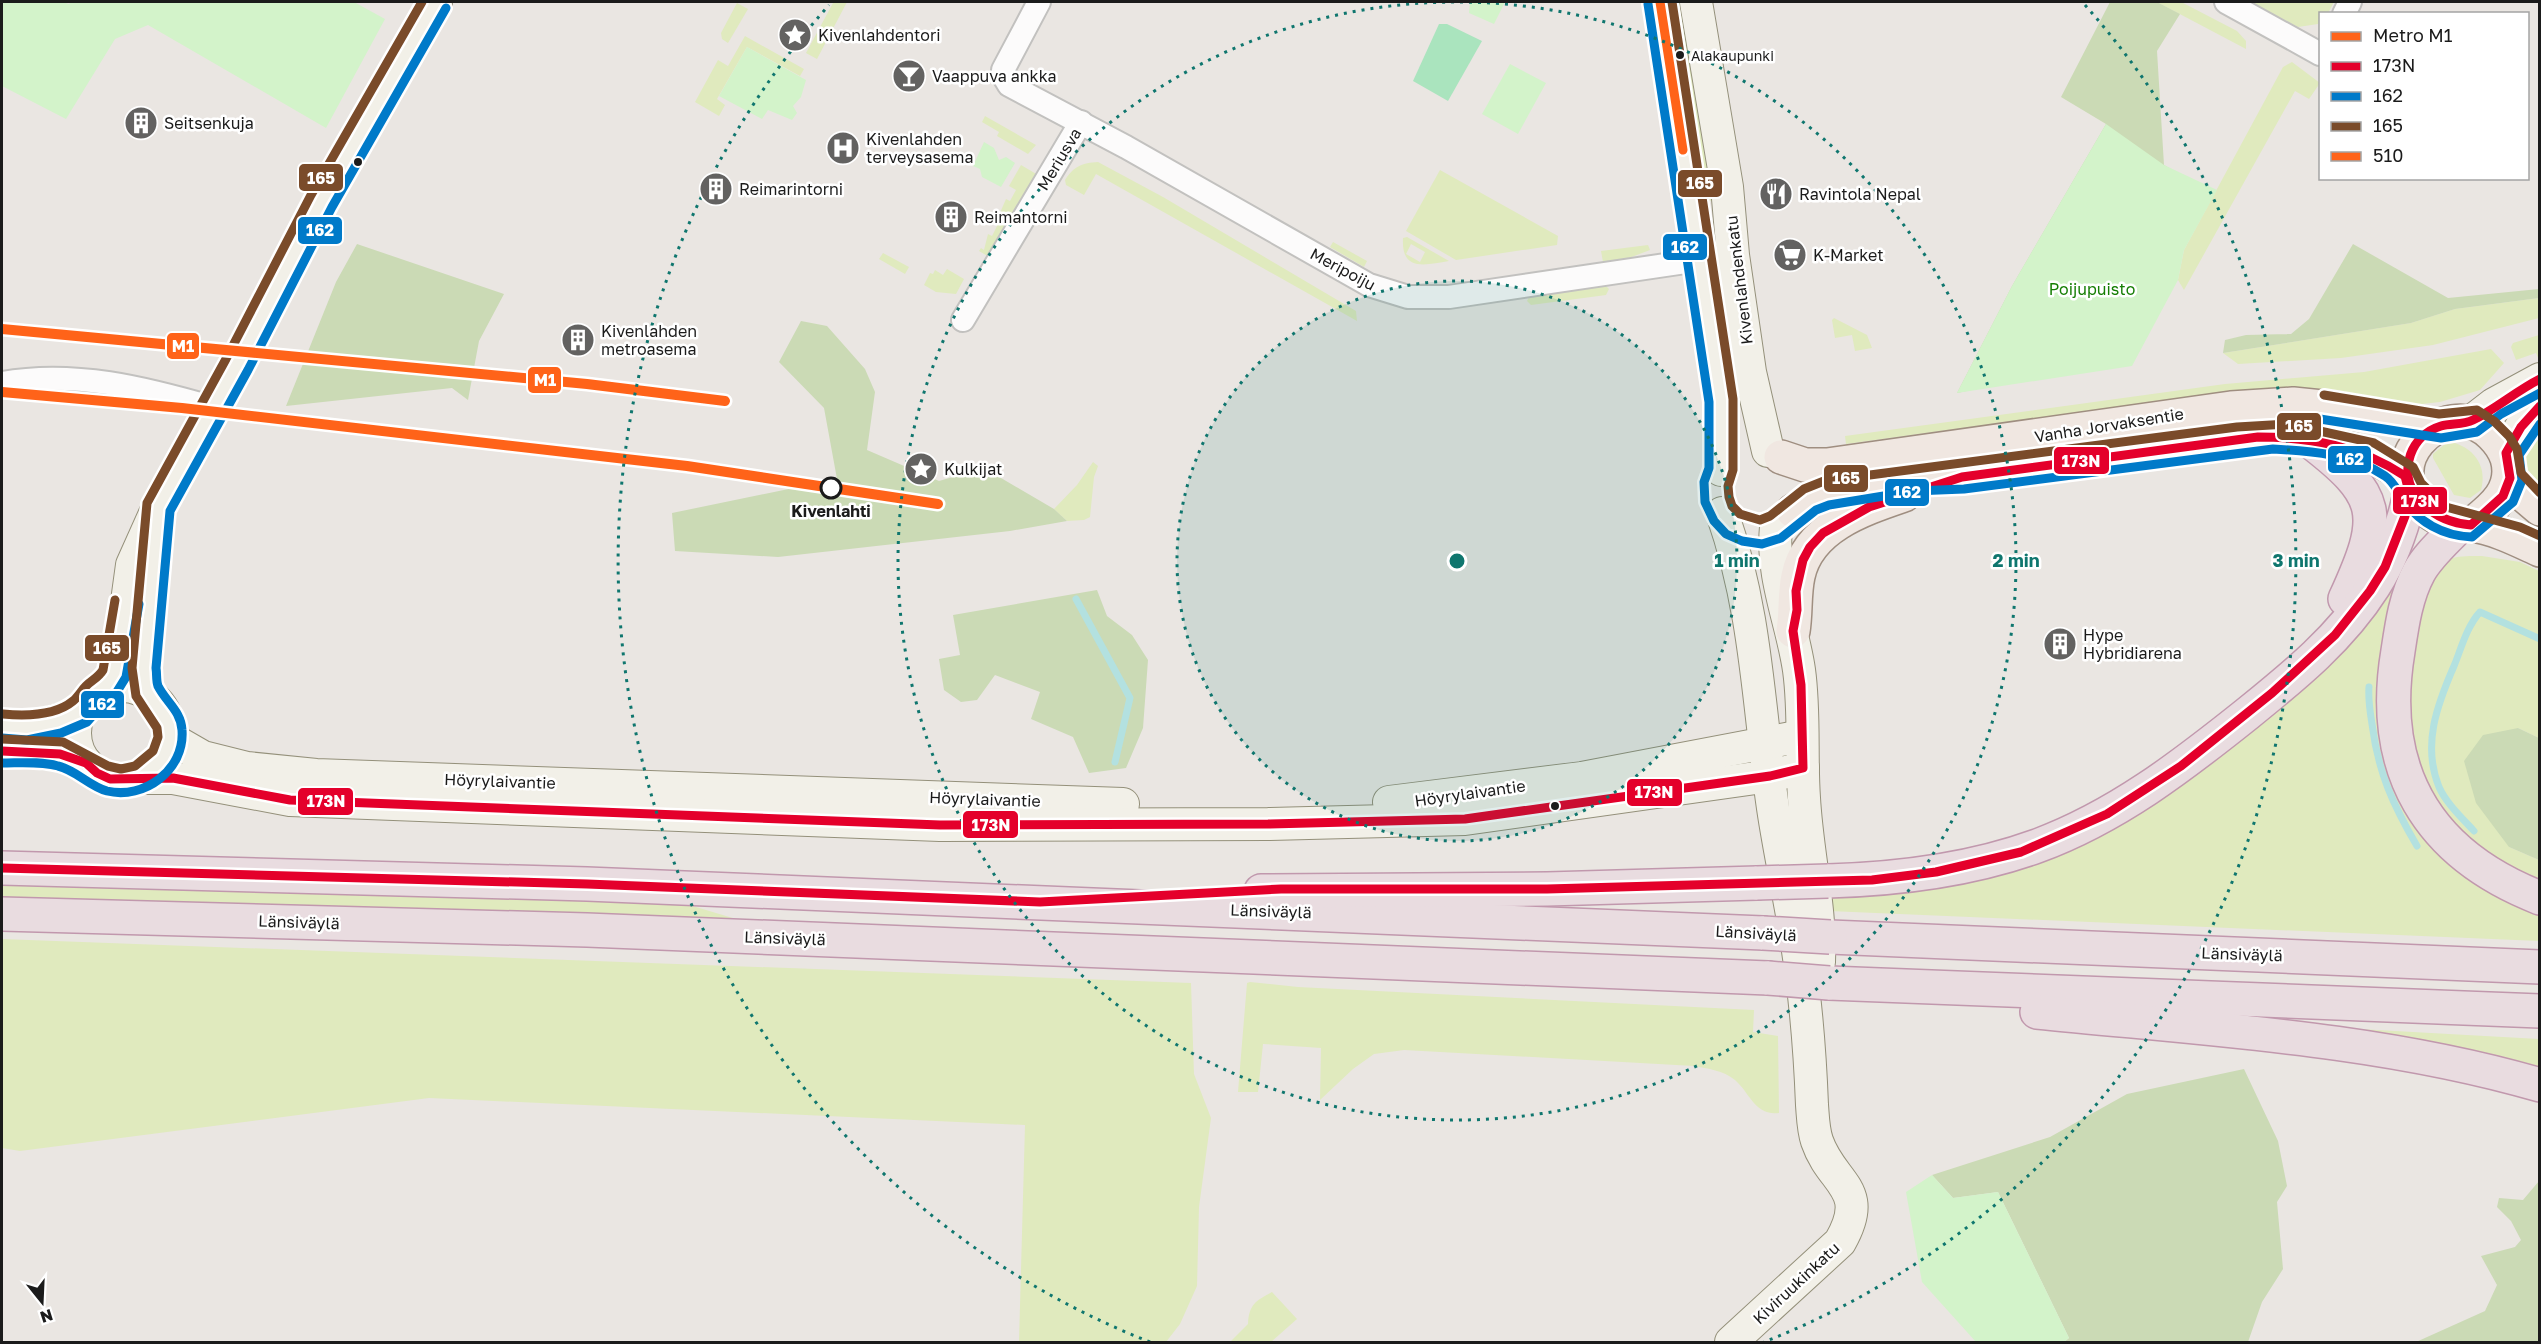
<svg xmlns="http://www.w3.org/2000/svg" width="2541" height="1344" font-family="'Golos Text',sans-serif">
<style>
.grass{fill:#e0eabe;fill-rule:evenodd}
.forest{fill:#cbdab5}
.park{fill:#d3f3ca}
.pitch{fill:#aae4be}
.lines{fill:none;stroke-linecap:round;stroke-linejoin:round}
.stream{stroke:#b3e1e0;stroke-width:7}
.street-casing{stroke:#c2c1bf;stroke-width:26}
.secondary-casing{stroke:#94907a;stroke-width:34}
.primary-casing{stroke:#9f8e80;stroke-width:36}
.highway-casing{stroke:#c198ad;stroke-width:36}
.street{stroke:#fcfbfb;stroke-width:22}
.secondary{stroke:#f2f0e8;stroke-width:32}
.primary{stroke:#f0e7e1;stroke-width:33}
.highway{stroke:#e9dce0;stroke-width:33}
.highway-bridge-casing{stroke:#c198ad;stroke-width:36;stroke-linecap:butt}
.highway-bridge{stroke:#e9dce0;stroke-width:33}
.bus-1-casing{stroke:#fff;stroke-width:14}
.bus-2-casing{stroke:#fff;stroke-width:14}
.bus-3-casing{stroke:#fff;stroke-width:14}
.bus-4-casing{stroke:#fff;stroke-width:14}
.bus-1{stroke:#e4002b;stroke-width:9}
.bus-2{stroke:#007ac9;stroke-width:9}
.bus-3{stroke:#7a4b2a;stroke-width:9}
.bus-4{stroke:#ff6319;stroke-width:9}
.metro-1-casing{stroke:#fff;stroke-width:15}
.metro-1{stroke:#ff6319;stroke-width:10}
.ring{fill:none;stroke:#0f766e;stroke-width:3;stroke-dasharray:3 6}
.bus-dot{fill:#1b1b1b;stroke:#fff;stroke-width:2}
.stop-dot{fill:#fff;stroke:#1b1b1b;stroke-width:3}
.labels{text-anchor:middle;stroke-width:5;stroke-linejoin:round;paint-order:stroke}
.bus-label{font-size:14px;fill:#1b1b1b;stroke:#fff;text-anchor:start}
.poi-label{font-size:16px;fill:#1b1b1b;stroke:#fff;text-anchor:start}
.street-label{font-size:16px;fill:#1b1b1b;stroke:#fff}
.park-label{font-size:16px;fill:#167e04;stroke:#fff}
.stop-label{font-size:16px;font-weight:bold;fill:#1b1b1b;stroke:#fff}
.centre{fill:#0f766e;stroke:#fff;stroke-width:3}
.ring-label{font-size:18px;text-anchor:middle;font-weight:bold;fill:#0f766e;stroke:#fff;stroke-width:5;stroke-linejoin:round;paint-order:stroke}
.line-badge{stroke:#fff;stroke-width:2}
.badge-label{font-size:16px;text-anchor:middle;font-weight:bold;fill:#fff}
</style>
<rect width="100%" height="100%" fill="#eae6e2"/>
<g class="grass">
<polygon points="831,2 847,2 817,59 806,53 833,3"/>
<polygon points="1674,2 1684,2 1719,199 1703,202"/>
<polygon points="2157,2 2181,2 2187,5 2237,31 2246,41 2246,49"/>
<polygon points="2250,2 2334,2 2328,13 2320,14 2318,24 2298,27"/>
<polygon points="737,3 748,9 728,43 722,39 721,33"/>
<polygon points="745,36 804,69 800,76 747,47 717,99 725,105 719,116 695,102 718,60 728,66"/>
<polygon points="2292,62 2320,83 2309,99 2295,91 2184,290 2178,280 2184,250 2283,67"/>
<polygon points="985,116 1036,145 1028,154 997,136 999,132 982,122"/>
<path d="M1098,162L1163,197L1356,311L1357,321L1096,174L1084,195L1066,185L1065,180C1074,166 1082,163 1098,162Z"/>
<polygon points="1021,165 1038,175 991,258 979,251 981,248 984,250 988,234 992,236 998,224 996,222 1006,199 1010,201 1016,190 1009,186"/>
<polygon points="1440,170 1558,236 1557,245 1456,260 1406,231"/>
<path d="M1407,237L1449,261C1425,265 1401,272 1403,238ZM1411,244L1425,252L1420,262L1406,254Z"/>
<polygon points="1333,242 1367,261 1364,267 1330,247"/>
<polygon points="1648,245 1650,250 1629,258 1603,262 1601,251"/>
<polygon points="883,253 909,267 905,274 879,259"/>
<polygon points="947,269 964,279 956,294 936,292 924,285 930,273 933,274 935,270 943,275"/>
<polygon points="1605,285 1609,289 1606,295 1531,305 1527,301 1530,295"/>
<polygon points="1725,294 1737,379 1730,381 1718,295"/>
<polygon points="2539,298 2539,318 2433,345 2341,358 2238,364 2223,353 2411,323 2455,309"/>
<polygon points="1834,318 1867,335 1872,348 1855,351 1852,335 1835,338 1832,320"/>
<polygon points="2539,335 2539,360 2536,353 2516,360 2511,347 2513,343"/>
<polygon points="2491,349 2504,363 2480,390 2440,402 2413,405 2234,393 2203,395 1846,444 1845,436 2225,384 2364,372"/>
<path d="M2534,433L2536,437L2539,436V495C2521,474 2520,458 2534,433Z"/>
<path d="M2455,443C2476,450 2487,468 2481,490L2470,498L2454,495L2433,458V454L2445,444Z"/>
<polygon points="1093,462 1098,466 1094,477 1090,517 1084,520 1067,521 1054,509 1077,485"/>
<path d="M2482,556L2520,562L2539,571V738L2518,728L2509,847L2539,860V885C2518,873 2490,862 2472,846C2459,836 2435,803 2426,789C2398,747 2403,592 2446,561C2455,555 2472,556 2482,556Z"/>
<polygon points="2398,569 2404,573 2416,826 2445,860 2516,902 2539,910 2539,941 1829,911 1829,895 2124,818"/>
<polygon points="2,885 396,894 686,904 736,919 2,898"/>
<polygon points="2,939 1191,983 1194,1074 1211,1118 1199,1207 1197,1286 1180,1324 1166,1342 1019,1342 1025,1125 429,1098 20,1151 2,1148"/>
<path d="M1250,982L1298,987L1754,1010L1753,1032L1778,1036L1779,1113C1755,1116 1750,1093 1735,1080C1723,1070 1708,1069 1694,1066L1404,1050L1374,1054L1353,1069L1320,1100L1321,1048L1263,1044L1258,1092H1238L1247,983Z"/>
<polygon points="2341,1028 2539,1039 2539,1071"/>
<path d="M1272,1292L1297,1319L1271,1342H1230L1248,1324C1249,1305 1255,1301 1272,1292Z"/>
</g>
<g class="forest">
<polygon points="2110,2 2157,2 2180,14 2157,51 2164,165 2171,169 2074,369 1957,393 2012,286 2106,124 2061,97"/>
<polygon points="357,244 504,294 479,341 468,400 452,388 286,406 336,282"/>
<polygon points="2353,244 2448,298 2539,289 2539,298 2455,309 2411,323 2223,353 2225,340 2246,335 2291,334 2309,319"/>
<polygon points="801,321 827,326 865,369 875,392 867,450 939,481 984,468 1054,509 1067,521 1010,531 778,557 675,551 672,513 837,479 824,408 779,362"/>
<polygon points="1097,590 1107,616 1132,635 1148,660 1143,728 1126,768 1089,773 1073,737 1031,719 1040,692 995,675 977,700 961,702 944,690 939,659 960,655 953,615"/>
<polygon points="2518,728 2539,738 2539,860 2509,847 2476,803 2464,761 2483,735"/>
<polygon points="2244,1069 2278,1141 2287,1186 2277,1202 2283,1269 2262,1302 2248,1342 2064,1342 2069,1338 1998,1192 1953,1198 1932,1175 2050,1137 2127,1094"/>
<polygon points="2539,1181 2539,1342 2416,1342 2485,1311 2497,1285 2481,1256 2515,1247 2521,1240 2511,1221 2497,1207 2499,1198 2523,1200"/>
</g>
<g class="park">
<polygon points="2,2 63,2 69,4 71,2 354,2 385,19 326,128 148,25 115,39 66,119 2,86"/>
<polygon points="1470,2 1505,2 1494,24 1469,13"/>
<polygon points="747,47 806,80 801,97 793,106 797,113 792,120 768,110 762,119 719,96"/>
<polygon points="1510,64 1546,83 1518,134 1482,114"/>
<polygon points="2106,124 2164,165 2217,190 2184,250 2178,280 2132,366 1957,393 2012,286"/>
<polygon points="984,142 994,148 999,160 1006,157 1015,163 1001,187 982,177 980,169 973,166"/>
<polygon points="1932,1175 1953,1198 1998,1192 2069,1338 2064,1342 1976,1342 1922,1282 1906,1192"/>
</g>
<polygon class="pitch" points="1439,24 1447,24 1482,41 1448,101 1413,81"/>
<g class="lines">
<g class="stream">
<polyline points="1076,599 1130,698 1115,762"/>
<path d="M2369,687C2368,700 2370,712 2372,724C2378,772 2393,805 2417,846"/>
<path d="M2474,831C2462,818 2446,803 2439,787C2422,745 2437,705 2454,666C2461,649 2467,626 2480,612L2540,639"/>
</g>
<g class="street-casing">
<g id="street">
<polyline points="1039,2 1003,70 1003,75 1009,85 1126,147 1369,285 1408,297 1449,297 1733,255"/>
<polyline points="2226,2 2320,54"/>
<polyline points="2344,14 2350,2"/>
<polyline points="963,320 1081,122"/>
<path d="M2,383C74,370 145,388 214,408"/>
</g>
</g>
<g class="secondary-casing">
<g id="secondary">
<polyline points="1660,2 1719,387 1721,470"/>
<polyline points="1696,2 1727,187 1733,255 1750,372 1768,451"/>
<polyline points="2472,421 2494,404 2540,379"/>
<polyline points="2506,453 2521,427 2540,405"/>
<path d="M1722,513C1757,613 1758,705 1773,808C1780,856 1791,903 1798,951C1806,1002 1810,1053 1812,1105C1813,1117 1813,1129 1817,1141C1832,1185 1871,1188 1840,1242L1731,1342"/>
<path d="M1776,527C1771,577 1792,622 1799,670C1805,713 1801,756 1804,798C1807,854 1821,907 1819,962"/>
<circle cx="122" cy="733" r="47"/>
<polyline points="105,689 114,674 121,645 132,565 158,507 237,365 321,201 436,2"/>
<polyline points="148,693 144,668 157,527"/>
<path d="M2,726C31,728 54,724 80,712"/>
<polyline points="170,738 203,757 247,768 316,775 1123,804"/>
<polyline points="2,751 60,754 86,763"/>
<polyline points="139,778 173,778 290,800 940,825 1268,824 1465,819 1770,776 1803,768"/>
<polyline points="1389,802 1582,778 1802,736"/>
</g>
</g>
<g class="primary-casing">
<g id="primary">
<polyline points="1781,457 1805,465 1827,465 2231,408 2293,404 2332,408 2439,426"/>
<polyline points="2510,478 2520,492 2540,509"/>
<path d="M1793,511C1837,481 1909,480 1962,477L2258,437C2309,436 2363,445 2405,476"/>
<path d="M2471,525C2494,507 2516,489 2507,458C2504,449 2499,442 2492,435C2446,388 2359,473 2440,519C2450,524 2460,523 2471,525C2495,528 2518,540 2540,550"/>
<path d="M1793,631C1796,613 1794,594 1798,576C1808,527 1863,509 1904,495"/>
</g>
</g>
<g class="highway-casing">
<g id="highway">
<path d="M2307,439C2382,496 2384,514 2345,599"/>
<path d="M2461,524C2447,539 2429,554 2419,572C2406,596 2402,624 2398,651C2378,770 2427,854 2540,898"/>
<polyline points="2,868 587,884 1763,933"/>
<path d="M1828,881C1899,879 1971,870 2037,846C2116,817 2182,766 2247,714C2294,676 2341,638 2374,586C2393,556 2404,524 2411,489"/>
<polyline points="1261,891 1547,889 1757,883"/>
<polyline points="2,914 587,930 1768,978"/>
<polyline points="1830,937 2540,967"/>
<polyline points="1829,983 2540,1011"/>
<path d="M2037,1012C2203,1029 2379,1038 2540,1085"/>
</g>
</g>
<use href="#street" class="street"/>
<use href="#secondary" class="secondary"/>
<use href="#primary" class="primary"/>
<use href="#highway" class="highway"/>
<g class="highway-bridge-casing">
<g id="highway-bridge">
<polyline points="1757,883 1828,881"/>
<polyline points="1763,933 1830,937"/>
<polyline points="1768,978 1829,983"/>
</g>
</g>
<use href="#highway-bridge" class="highway-bridge"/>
<g class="bus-1-casing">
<g id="bus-1">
<path d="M2540,379C2516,391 2496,409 2473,420C2463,425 2451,423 2441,426C2411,435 2398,470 2416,496C2430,515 2448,523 2471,525L2503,496L2510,478L2506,453L2521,427L2540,406"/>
<path d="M2,751L60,754L86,763L97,773L110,779L173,778L290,800L940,825L1268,824L1465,819L1770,776L1803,768L1801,685L1793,631L1797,610L1796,591L1803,560L1810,547L1823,533L1869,507L1962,477L2258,437C2311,437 2360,446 2405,476"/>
<polyline points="2,868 587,884 1040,902 1281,889 1547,889 1872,880 1936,872 2021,852 2107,814 2181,766 2272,693 2335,635 2370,591 2385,567 2405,516 2409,492 2405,476"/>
</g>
</g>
<g class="bus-2-casing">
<g id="bus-2">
<path d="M1648,4L1709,402V468L1704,482L1705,502L1714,521L1726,534L1742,541L1762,544L1781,538L1816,510L1829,505L1914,491L1964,489L2273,449C2311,451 2353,454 2385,476C2393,481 2397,490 2402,498C2418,522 2443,536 2472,537L2513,502L2522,480L2519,455L2540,424"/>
<polyline points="2320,419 2441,438 2477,432 2501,414 2540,393"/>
<polyline points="2,738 27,740 61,733 87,722 103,704 113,698 126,677 139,604"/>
<path d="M2,763C20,763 40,761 58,766C76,770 89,786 107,791C144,800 185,770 182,730C181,711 166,702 158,686C156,681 157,674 156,668L170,511L248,370L332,207L446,8"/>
</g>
</g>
<g class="bus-3-casing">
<g id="bus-3">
<polyline points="1672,2 1733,399 1733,470 1728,486 1729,497 1732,506 1740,514 1760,520 1770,516 1804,489 1824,481 2237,427 2288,424 2374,443 2413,467 2421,483 2446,507 2520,527 2540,536"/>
<polyline points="2324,395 2439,414 2477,410 2494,421 2509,436 2517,449 2521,473 2540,493"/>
<path d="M3,714C25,716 55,716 73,701C78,697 81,691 86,686C92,680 98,678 103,670L115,600"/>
<polyline points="2,739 63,742 108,766 121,769 135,766 153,751 158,737 157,728 136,696 132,668 147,503 226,359 311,195 422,2"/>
</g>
</g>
<g class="bus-4-casing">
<polyline id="bus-4" points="1660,2 1683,150"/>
</g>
<use href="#bus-1" class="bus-1"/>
<use href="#bus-2" class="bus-2"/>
<use href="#bus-3" class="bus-3"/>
<use href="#bus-4" class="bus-4"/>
<g class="metro-1-casing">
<g id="metro-1">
<polyline points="2,329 587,384 725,401"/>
<polyline points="2,392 182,408 687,466 938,504"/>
</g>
</g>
<use href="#metro-1" class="metro-1"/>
</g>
<circle cx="1457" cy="561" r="280" fill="#0f766e" fill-opacity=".12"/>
<g class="ring">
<circle cx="1457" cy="561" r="280"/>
<circle cx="1457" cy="561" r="559"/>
<path d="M1150 1342A839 839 0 0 1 829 5M2085 5A839 839 0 0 1 1764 1342"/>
</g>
<defs>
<g id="sight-disc" transform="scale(1.725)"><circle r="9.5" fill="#636261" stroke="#fff"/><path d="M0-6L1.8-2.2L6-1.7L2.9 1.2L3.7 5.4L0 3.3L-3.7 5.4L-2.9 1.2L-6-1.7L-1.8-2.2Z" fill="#fff"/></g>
<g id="bar-disc" transform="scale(1.725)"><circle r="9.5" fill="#636261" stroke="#fff"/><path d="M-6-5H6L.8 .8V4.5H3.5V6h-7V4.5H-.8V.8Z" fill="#fff"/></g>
<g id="building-disc" transform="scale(1.725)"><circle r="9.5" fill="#636261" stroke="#fff"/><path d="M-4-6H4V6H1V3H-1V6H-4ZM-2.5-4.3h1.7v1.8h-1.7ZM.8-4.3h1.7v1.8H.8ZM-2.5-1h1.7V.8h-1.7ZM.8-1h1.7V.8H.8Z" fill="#fff"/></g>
<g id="hospital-disc" transform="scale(1.725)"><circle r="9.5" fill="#636261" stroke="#fff"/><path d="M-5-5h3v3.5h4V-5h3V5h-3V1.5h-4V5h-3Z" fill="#fff"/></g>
<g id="restaurant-disc" transform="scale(1.725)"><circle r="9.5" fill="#636261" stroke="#fff"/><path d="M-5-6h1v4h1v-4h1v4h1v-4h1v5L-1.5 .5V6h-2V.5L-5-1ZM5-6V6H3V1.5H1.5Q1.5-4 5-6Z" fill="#fff"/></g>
<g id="supermarket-disc" transform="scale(1.725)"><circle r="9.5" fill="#636261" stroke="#fff"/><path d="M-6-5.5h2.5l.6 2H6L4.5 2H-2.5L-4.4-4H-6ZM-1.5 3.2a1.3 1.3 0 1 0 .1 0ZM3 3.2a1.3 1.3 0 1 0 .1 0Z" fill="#fff"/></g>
</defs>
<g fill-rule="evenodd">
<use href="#sight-disc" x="795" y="35"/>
<use href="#bar-disc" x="909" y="76"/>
<use href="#building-disc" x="141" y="123"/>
<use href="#hospital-disc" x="843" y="148"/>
<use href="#building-disc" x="716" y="189"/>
<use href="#restaurant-disc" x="1776" y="194"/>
<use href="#building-disc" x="951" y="217"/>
<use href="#supermarket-disc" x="1790" y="255"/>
<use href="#building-disc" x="578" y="340"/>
<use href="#sight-disc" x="921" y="469"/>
<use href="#building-disc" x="2060" y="644"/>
</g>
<g class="bus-dot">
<circle cx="1680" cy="55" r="5"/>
<circle cx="358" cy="162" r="5"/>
<circle cx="1555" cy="806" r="5"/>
</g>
<circle class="stop-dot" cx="831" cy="488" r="10"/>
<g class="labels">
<g class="bus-label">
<text x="1691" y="61">Alakaupunki</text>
</g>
<g class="poi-label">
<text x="818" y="41">Kivenlahdentori</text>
<text x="932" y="82">Vaappuva ankka</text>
<text x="164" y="129">Seitsenkuja</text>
<text x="866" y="145">Kivenlahden<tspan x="866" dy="18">terveysasema</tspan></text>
<text x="739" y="195">Reimarintorni</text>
<text x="1799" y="200">Ravintola Nepal</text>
<text x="974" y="223">Reimantorni</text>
<text x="1813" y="261">K-Market</text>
<text x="601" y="337">Kivenlahden<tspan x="601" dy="18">metroasema</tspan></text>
<text x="944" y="475">Kulkijat</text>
<text x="2083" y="641">Hype<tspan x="2083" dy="18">Hybridiarena</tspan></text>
</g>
<g class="street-label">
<text transform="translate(1059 159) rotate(-59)" y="6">Meriusva</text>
<text transform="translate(1343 269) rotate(28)" y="6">Meripoiju</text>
<text transform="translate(1739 280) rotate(-97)" y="6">Kivenlahdenkatu</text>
<text transform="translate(2109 425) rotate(-9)" y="6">Vanha Jorvaksentie</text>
<text transform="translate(500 781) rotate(2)" y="6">Höyrylaivantie</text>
<text transform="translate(1470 793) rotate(-8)" y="6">Höyrylaivantie</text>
<text transform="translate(985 799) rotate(2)" y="6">Höyrylaivantie</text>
<text transform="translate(1271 911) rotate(2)" y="6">Länsiväylä</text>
<text transform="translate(299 922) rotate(2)" y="6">Länsiväylä</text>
<text transform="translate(1756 933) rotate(3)" y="6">Länsiväylä</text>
<text transform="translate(785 938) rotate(2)" y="6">Länsiväylä</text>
<text transform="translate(2242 954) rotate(2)" y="6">Länsiväylä</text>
<text transform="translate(1796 1283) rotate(-43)" y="6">Kiviruukinkatu</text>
</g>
<g class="park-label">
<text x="2092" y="295">Poijupuisto</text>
</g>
<g class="stop-label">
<text x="831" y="517">Kivenlahti</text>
</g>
</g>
<circle cx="1457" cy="561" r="9" class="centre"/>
<g class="ring-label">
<text x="1737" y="567">1 min</text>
<text x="2016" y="567">2 min</text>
<text x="2296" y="567">3 min</text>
</g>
<g class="line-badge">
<rect x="298" y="163" width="46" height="29" rx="6" fill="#7a4b2a"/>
<rect x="1677" y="169" width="46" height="29" rx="6" fill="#7a4b2a"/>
<rect x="297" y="216" width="46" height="29" rx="6" fill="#007ac9"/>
<rect x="1662" y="233" width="46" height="28" rx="6" fill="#007ac9"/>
<rect x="166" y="332" width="34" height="28" rx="6" fill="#ff6319"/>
<rect x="527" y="366" width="35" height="28" rx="6" fill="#ff6319"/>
<rect x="2276" y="412" width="46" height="29" rx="6" fill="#7a4b2a"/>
<rect x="2327" y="445" width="45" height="29" rx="6" fill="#007ac9"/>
<rect x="2053" y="446" width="57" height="29" rx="6" fill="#e4002b"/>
<rect x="1823" y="464" width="46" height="29" rx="6" fill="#7a4b2a"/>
<rect x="1884" y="478" width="46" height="29" rx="6" fill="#007ac9"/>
<rect x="2392" y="486" width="56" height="29" rx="6" fill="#e4002b"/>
<rect x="84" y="634" width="46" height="28" rx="6" fill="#7a4b2a"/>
<rect x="80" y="690" width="45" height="29" rx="6" fill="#007ac9"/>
<rect x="1626" y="778" width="57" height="29" rx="6" fill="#e4002b"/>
<rect x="297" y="787" width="57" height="29" rx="6" fill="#e4002b"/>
<rect x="962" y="810" width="57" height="29" rx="6" fill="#e4002b"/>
</g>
<g class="badge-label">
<text x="321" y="184">165</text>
<text x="1700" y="189">165</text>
<text x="320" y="236">162</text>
<text x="1685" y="253">162</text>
<text x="183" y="352">M1</text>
<text x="545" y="386">M1</text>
<text x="2299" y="432">165</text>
<text x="2350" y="465">162</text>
<text x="2081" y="467">173N</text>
<text x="1846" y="484">165</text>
<text x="1907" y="498">162</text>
<text x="2420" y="507">173N</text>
<text x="107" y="654">165</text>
<text x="102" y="710">162</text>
<text x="1654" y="798">173N</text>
<text x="326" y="807">173N</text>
<text x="991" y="831">173N</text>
</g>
<rect width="2541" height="1344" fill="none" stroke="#1b1b1b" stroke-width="6"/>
<rect x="2319" y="12" width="210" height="168" fill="#ffffff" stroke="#a4a4a4" stroke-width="1.5"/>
<rect x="2331" y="32" width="30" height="9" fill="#ff6319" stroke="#a4a4a4" stroke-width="1.5"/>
<text x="2373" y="42" font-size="18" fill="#1b1b1b">Metro M1</text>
<rect x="2331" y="62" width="30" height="9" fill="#e4002b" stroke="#a4a4a4" stroke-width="1.5"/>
<text x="2373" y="72" font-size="18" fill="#1b1b1b">173N</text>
<rect x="2331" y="92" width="30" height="9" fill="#007ac9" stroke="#a4a4a4" stroke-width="1.5"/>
<text x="2373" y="102" font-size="18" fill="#1b1b1b">162</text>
<rect x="2331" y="122" width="30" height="9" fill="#7a4b2a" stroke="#a4a4a4" stroke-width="1.5"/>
<text x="2373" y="132" font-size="18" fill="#1b1b1b">165</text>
<rect x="2331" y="152" width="30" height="9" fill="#ff6319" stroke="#a4a4a4" stroke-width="1.5"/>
<text x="2373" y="162" font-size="18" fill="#1b1b1b">510</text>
<g transform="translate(42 1302) rotate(162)" stroke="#ffffff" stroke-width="4.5" paint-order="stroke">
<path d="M0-4.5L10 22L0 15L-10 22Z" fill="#1b1b1b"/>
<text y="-9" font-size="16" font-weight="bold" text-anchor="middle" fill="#1b1b1b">N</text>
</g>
</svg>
